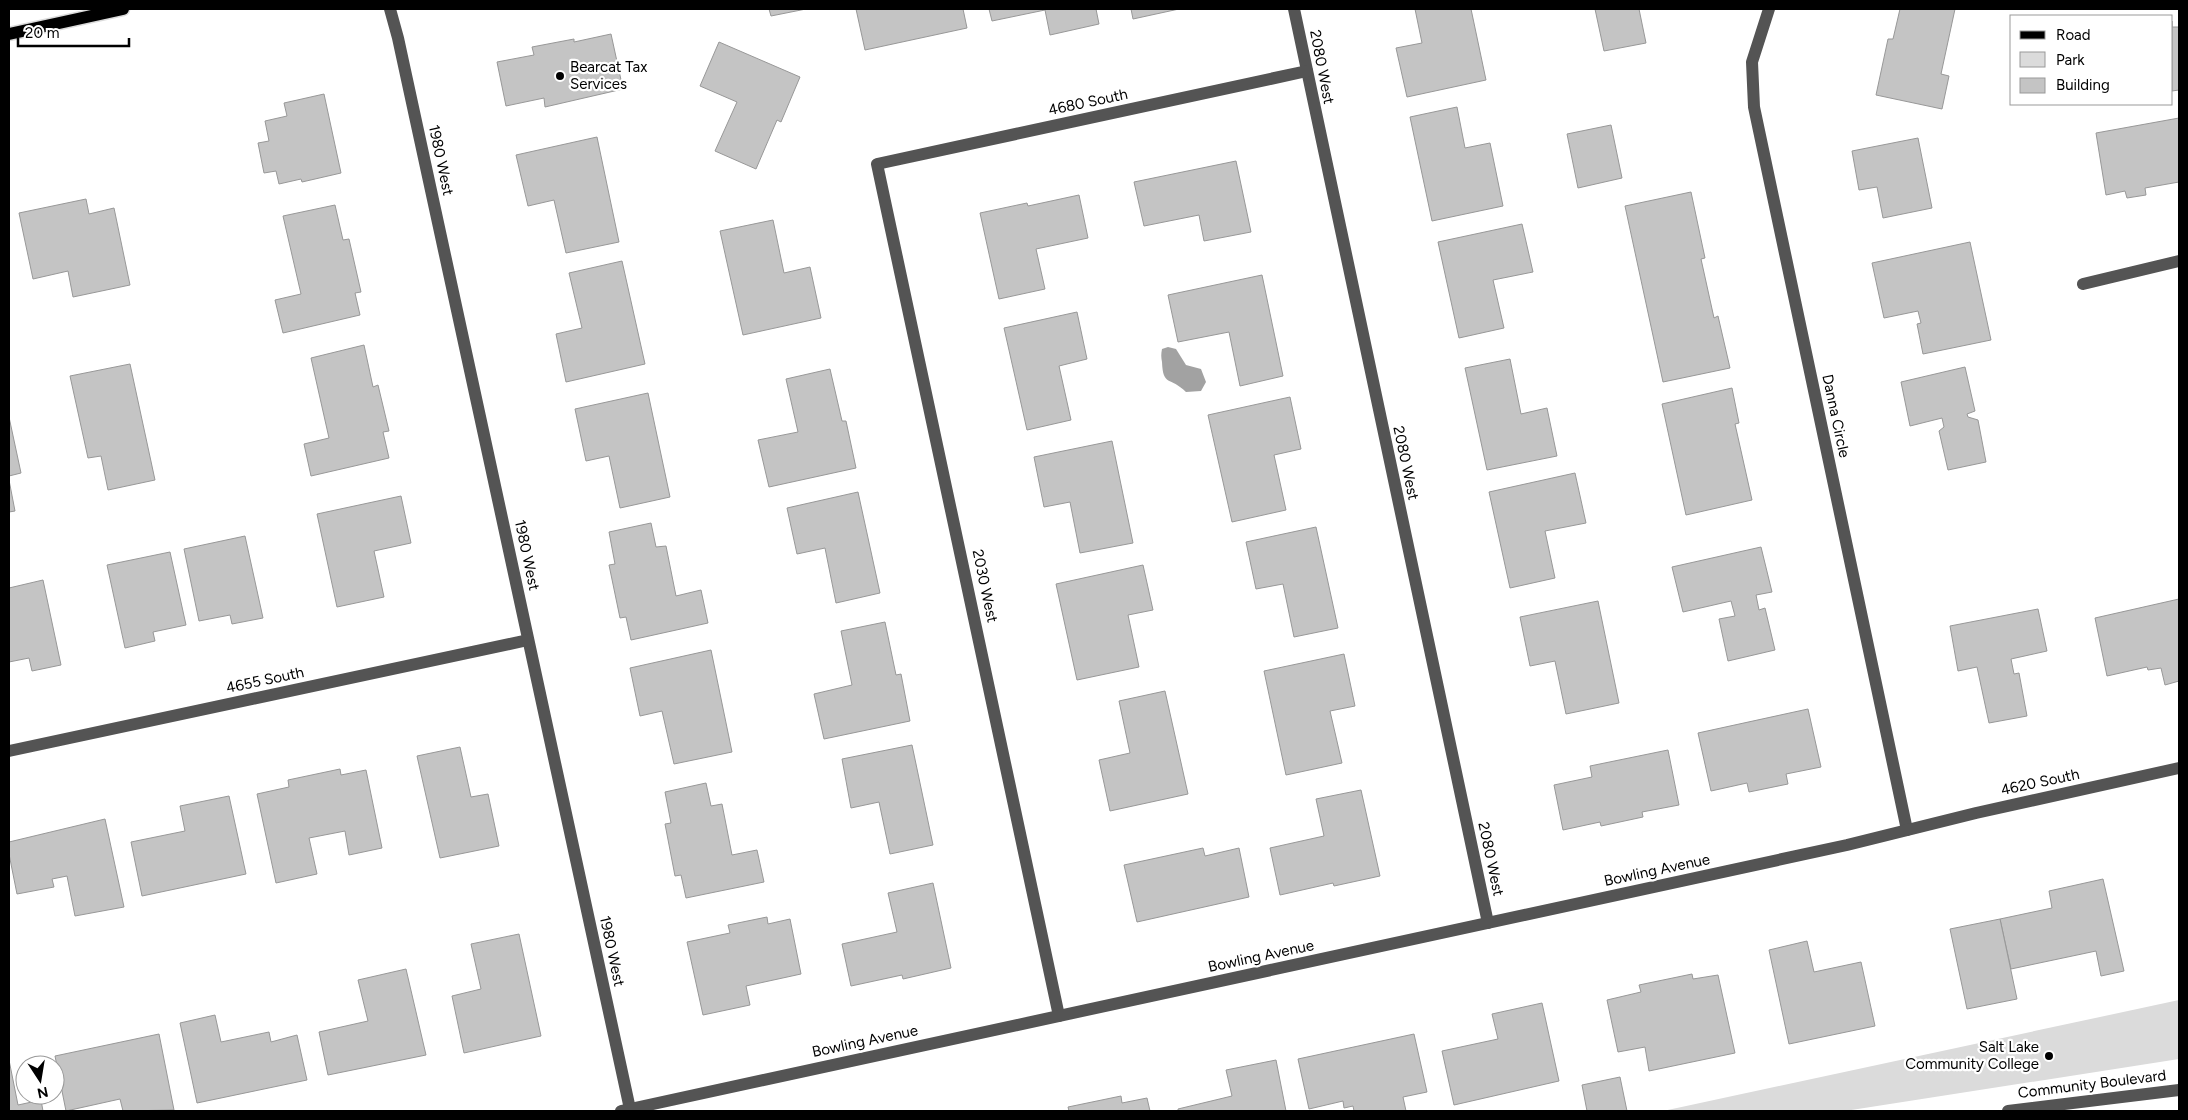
<svg xmlns="http://www.w3.org/2000/svg" width="2188" height="1120" font-family="Figtree,sans-serif">
<style>
.green{fill:#dbdbdb}
.water{fill:#a2a2a2}
.building{fill:#c4c4c4;stroke:#989898}
.lines{fill:none;stroke-linecap:round;stroke-linejoin:round}
.major-casing{stroke:#dbdbdb;stroke-width:15}
.minor{stroke:#545454;stroke-width:12}
.major{stroke:#000;stroke-width:12}
.poi-dot{fill:#000;stroke:#fff;stroke-width:2}
.labels{text-anchor:middle;stroke-width:4.5;stroke-linejoin:round;paint-order:stroke}
.poi-label{font-size:15px;fill:#000;stroke:#fff;text-anchor:start}
.street-label{font-size:15px;fill:#000;stroke:#fff}
</style>
<rect width="100%" height="100%" fill="#fff"/>
<polygon class="green" points="2179,1000 2179,1059 1845,1111 1663,1111"/>
<path class="water" d="M1168,347L1176,349L1186,365L1201,369L1206,382L1201,391L1186,392C1170,376 1163,387 1162,362C1161,357 1161,354 1162,349Z"/>
<g class="building">
<polygon points="769,9 806,9 771,16"/>
<polygon points="856,9 963,9 967,28 865,50"/>
<polygon points="989,9 1096,9 1099,24 1050,35 1045,10 992,21"/>
<polygon points="1131,9 1179,9 1133,19"/>
<polygon points="1415,9 1471,9 1486,80 1407,97 1396,48 1422,43"/>
<polygon points="1595,9 1639,9 1646,43 1604,51"/>
<polygon points="1900,9 1955,9 1941,74 1949,76 1942,109 1876,95 1888,39 1893,39"/>
<polygon points="2172,21 2172,27 2179,27 2179,90 2172,91"/>
<polygon points="611,34 623,89 545,107 544,98 506,106 497,62 534,55 532,47 574,39 574,42"/>
<polygon points="719,42 800,77 781,122 777,120 756,169 715,151 737,102 700,86"/>
<polygon points="324,94 341,173 302,182 301,179 279,184 276,171 264,173 258,143 269,141 265,121 287,116 284,103"/>
<polygon points="1457,107 1465,148 1490,143 1503,206 1432,221 1410,117"/>
<polygon points="2179,118 2179,185 2179,182 2145,188 2146,195 2127,198 2125,191 2106,195 2096,133"/>
<polygon points="1611,125 1622,178 1578,188 1567,134"/>
<polygon points="597,137 619,242 566,253 554,200 528,206 516,155"/>
<polygon points="1918,138 1932,208 1883,218 1877,187 1859,190 1852,151"/>
<polygon points="1236,161 1251,232 1204,241 1199,215 1144,226 1134,182"/>
<polygon points="1691,192 1705,258 1701,259 1714,318 1718,316 1730,368 1663,382 1625,206"/>
<polygon points="1079,195 1088,238 1036,249 1045,289 999,299 980,213 1027,203 1028,206"/>
<polygon points="86,199 89,214 114,208 130,285 73,297 68,271 33,279 19,213"/>
<polygon points="335,205 343,240 349,239 361,292 355,293 360,315 283,333 275,300 301,294 283,216"/>
<polygon points="773,220 784,273 810,267 821,318 743,335 720,231"/>
<polygon points="1522,224 1533,272 1493,280 1504,328 1459,338 1438,242"/>
<polygon points="1970,242 1991,340 1923,354 1917,324 1921,323 1918,311 1884,318 1872,263"/>
<polygon points="622,261 645,364 566,382 556,334 582,328 569,273"/>
<polygon points="1262,275 1283,376 1240,386 1229,332 1178,342 1168,295"/>
<polygon points="1077,312 1087,359 1059,366 1071,420 1027,430 1004,328"/>
<polygon points="364,345 373,387 378,385 389,431 383,432 389,458 311,476 304,444 329,438 311,358"/>
<polygon points="1510,359 1521,414 1547,408 1557,456 1487,470 1465,368"/>
<polygon points="130,364 155,480 108,490 101,456 88,458 70,376"/>
<polygon points="1965,367 1975,411 1967,414 1968,417 1978,420 1986,462 1948,470 1939,431 1944,427 1942,418 1910,426 1901,382"/>
<polygon points="830,369 842,421 846,421 856,468 769,487 758,440 798,432 786,379"/>
<polygon points="1732,388 1739,423 1735,424 1752,500 1686,515 1662,404"/>
<polygon points="648,393 670,497 620,508 609,456 586,461 575,409"/>
<polygon points="1290,397 1301,449 1274,455 1286,510 1232,522 1208,415"/>
<polygon points="9,417 21,473 9,476"/>
<polygon points="1112,441 1133,543 1080,553 1070,502 1044,507 1034,457"/>
<polygon points="1575,473 1586,523 1545,531 1555,578 1510,588 1489,492"/>
<polygon points="9,480 15,511 9,512"/>
<polygon points="858,492 880,593 836,603 825,548 797,554 787,508"/>
<polygon points="401,496 411,543 374,551 384,597 337,607 317,514"/>
<polygon points="651,523 656,547 666,546 676,596 701,590 708,623 631,640 626,617 620,618 609,565 615,564 609,532"/>
<polygon points="1316,527 1338,628 1294,637 1283,584 1256,589 1246,542"/>
<polygon points="245,536 263,618 232,624 230,615 199,621 184,549"/>
<polygon points="1761,547 1772,592 1756,595 1759,610 1765,608 1775,650 1728,661 1719,619 1735,616 1731,601 1683,612 1672,567"/>
<polygon points="170,552 186,625 153,632 155,641 125,648 107,565"/>
<polygon points="1143,565 1153,610 1128,615 1139,667 1077,680 1056,584"/>
<polygon points="43,580 61,665 32,671 29,658 9,662 9,588"/>
<polygon points="2179,599 2179,681 2165,685 2161,668 2148,670 2147,667 2107,676 2095,618"/>
<polygon points="1598,601 1619,703 1566,714 1555,661 1530,666 1520,617"/>
<polygon points="2038,609 2047,651 2011,659 2014,674 2019,673 2027,716 1989,723 1977,667 1958,671 1950,626"/>
<polygon points="885,622 896,675 901,674 910,721 824,739 814,694 852,685 841,631"/>
<polygon points="711,650 732,752 674,764 662,711 640,716 630,668"/>
<polygon points="1344,654 1355,706 1330,711 1342,763 1286,775 1264,671"/>
<polygon points="1165,691 1188,794 1110,811 1099,760 1130,753 1119,701"/>
<polygon points="1808,709 1821,767 1786,774 1788,784 1749,792 1747,783 1711,791 1698,733"/>
<polygon points="912,745 933,845 890,854 879,802 851,808 842,759"/>
<polygon points="460,747 471,797 488,794 499,846 440,858 417,756"/>
<polygon points="1668,750 1679,805 1642,812 1643,817 1601,826 1600,822 1563,830 1554,785 1592,777 1590,766"/>
<polygon points="340,769 341,775 366,770 382,848 349,855 345,831 309,838 317,874 276,883 257,794 289,787 288,780"/>
<polygon points="706,783 711,806 722,804 732,855 757,850 764,882 686,898 681,875 675,876 665,824 671,823 665,792"/>
<polygon points="1361,790 1380,876 1334,886 1333,883 1280,895 1270,848 1324,836 1316,799"/>
<polygon points="229,796 246,874 142,896 131,842 185,831 180,806"/>
<polygon points="105,819 124,907 75,916 67,876 52,879 54,887 17,894 9,854 9,842"/>
<polygon points="1203,848 1205,856 1239,848 1249,897 1137,922 1124,865"/>
<polygon points="2103,879 2124,971 2101,976 2096,951 2011,969 2000,919 2052,908 2049,891"/>
<polygon points="933,883 951,968 903,979 902,975 851,986 842,944 897,932 888,893"/>
<polygon points="767,917 768,924 790,919 801,974 746,986 750,1005 703,1015 687,942 730,933 728,925"/>
<polygon points="2000,919 2017,999 1967,1009 1950,929"/>
<polygon points="519,934 541,1036 464,1053 452,996 481,989 471,944"/>
<polygon points="1807,941 1814,972 1861,962 1875,1026 1789,1044 1769,950"/>
<polygon points="406,969 426,1055 328,1075 319,1032 368,1021 358,980"/>
<polygon points="1692,974 1693,979 1718,975 1735,1053 1649,1071 1645,1047 1618,1052 1607,1000 1641,992 1639,985"/>
<polygon points="1542,1003 1559,1081 1454,1105 1442,1051 1498,1039 1492,1014"/>
<polygon points="215,1015 221,1042 269,1032 271,1042 297,1035 307,1080 197,1103 180,1023"/>
<polygon points="159,1034 174,1110 123,1111 120,1099 66,1111 55,1056"/>
<polygon points="1414,1034 1427,1092 1403,1097 1406,1111 1354,1111 1353,1106 1344,1108 1343,1101 1309,1109 1298,1059"/>
<polygon points="9,1060 18,1105 41,1100 43,1111 9,1111"/>
<polygon points="1276,1060 1286,1111 1178,1111 1178,1109 1232,1096 1226,1070"/>
<polygon points="1620,1077 1627,1111 1587,1111 1582,1085"/>
<polygon points="1121,1096 1122,1103 1147,1098 1150,1111 1069,1111 1068,1107"/>
</g>
<g class="lines">
<g class="major-casing">
<polyline id="major" points="9,34 123,9"/>
</g>
<g class="minor">
<polyline points="390,9 398,38 630,1109"/>
<polyline points="1294,9 1488,923"/>
<polyline points="1769,9 1752,62 1754,107 1907,830"/>
<polyline points="2083,284 2179,261"/>
<polyline points="9,751 528,640"/>
<polyline points="1059,1016 877,164 1307,71"/>
<polyline points="621,1111 1847,845 1976,813 2179,768"/>
<polyline points="2008,1111 2179,1090"/>
</g>
<use href="#major" class="major"/>
</g>
<g class="poi-dot">
<circle cx="560" cy="76" r="5"/>
<circle cx="2049" cy="1056" r="5"/>
</g>
<g class="labels">
<g class="poi-label">
<text x="570" y="72">Bearcat Tax<tspan x="570" dy="17">Services</tspan></text>
<text x="2039" y="1052" text-anchor="end">Salt Lake<tspan x="2039" dy="17">Community College</tspan></text>
</g>
<g class="street-label">
<text transform="translate(1322 67) rotate(79)" y="5">2080 West</text>
<text transform="translate(1088 102) rotate(-12)" y="5">4680 South</text>
<text transform="translate(441 160) rotate(78)" y="5">1980 West</text>
<text transform="translate(1836 416) rotate(78)" y="5">Danna Circle</text>
<text transform="translate(1406 463) rotate(78)" y="5">2080 West</text>
<text transform="translate(527 555) rotate(78)" y="5">1980 West</text>
<text transform="translate(985 586) rotate(78)" y="5">2030 West</text>
<text transform="translate(265 680) rotate(-12)" y="5">4655 South</text>
<text transform="translate(2040 782) rotate(-12)" y="5">4620 South</text>
<text transform="translate(1491 859) rotate(78)" y="5">2080 West</text>
<text transform="translate(1657 870) rotate(-12)" y="5">Bowling Avenue</text>
<text transform="translate(612 951) rotate(78)" y="5">1980 West</text>
<text transform="translate(1261 956) rotate(-12)" y="5">Bowling Avenue</text>
<text transform="translate(865 1041) rotate(-12)" y="5">Bowling Avenue</text>
<text transform="translate(2092 1084) rotate(-7)" y="5">Community Boulevard</text>
</g>
</g>
<rect width="2188" height="1120" fill="none" stroke="#000000" stroke-width="20"/>
<rect x="2010" y="15" width="162" height="90" fill="#ffffff" stroke="#999999"/>
<rect x="2020" y="31" width="25" height="8" fill="#000000" stroke="#999999"/>
<text x="2056" y="40" font-size="15" fill="#000000">Road</text>
<rect x="2020" y="52" width="25" height="15" fill="#dbdbdb" stroke="#999999"/>
<text x="2056" y="65" font-size="15" fill="#000000">Park</text>
<rect x="2020" y="78" width="25" height="15" fill="#c4c4c4" stroke="#999999"/>
<text x="2056" y="90" font-size="15" fill="#000000">Building</text>
<g transform="translate(40 1080) rotate(168)"><circle r="24" fill="#ffffff" stroke="#999999"/>
<path d="M0-4L9 19L0 12L-9 19Z" fill="#000000"/>
<text y="-8" font-size="14" font-weight="bold" text-anchor="middle" fill="#000000">N</text>
</g>
<path d="M18 38v8h111v-8" fill="none" stroke="#000000" stroke-width="2.5"/>
<text x="25" y="38" font-size="15" fill="#000000" stroke="#ffffff" stroke-width="4" paint-order="stroke">20 m</text>
</svg>
